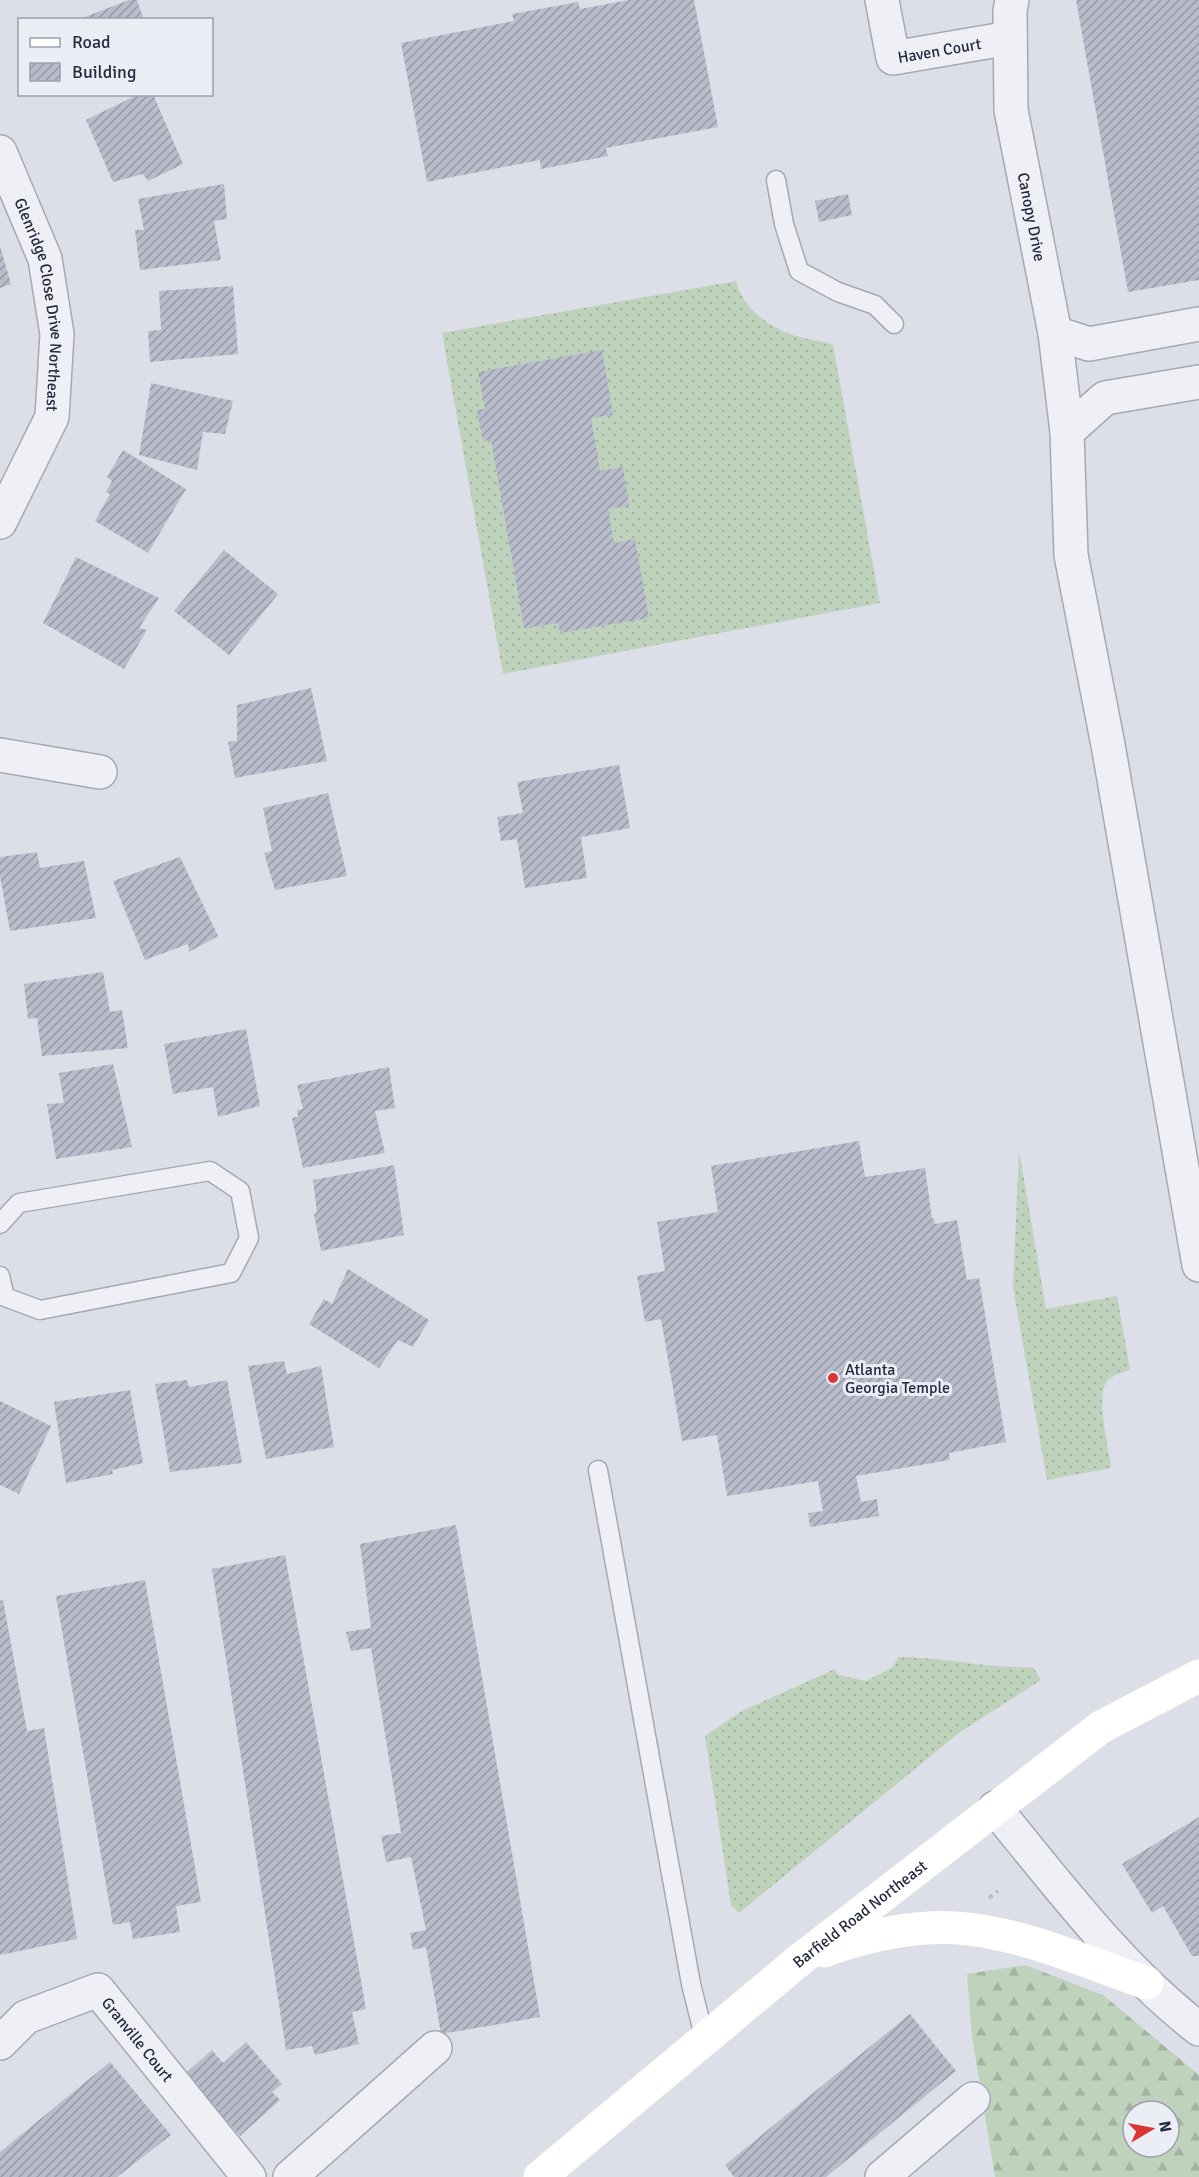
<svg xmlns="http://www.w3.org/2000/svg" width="1199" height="2177" font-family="Signika,sans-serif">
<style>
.grass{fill:url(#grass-dots)}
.forest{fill:url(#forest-firs);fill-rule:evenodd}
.building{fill:url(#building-hatch)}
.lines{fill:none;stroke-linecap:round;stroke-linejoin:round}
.lane-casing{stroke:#a5a9b5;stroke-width:21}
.street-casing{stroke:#a5a9b5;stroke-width:36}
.path{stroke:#babdc6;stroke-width:4;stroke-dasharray:4.5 4.5;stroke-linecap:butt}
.lane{stroke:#eff0f6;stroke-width:18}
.street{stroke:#eff0f6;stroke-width:33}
.secondary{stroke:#fff;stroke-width:33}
.poi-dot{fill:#da3533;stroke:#ebeef5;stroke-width:2}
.labels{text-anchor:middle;stroke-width:6;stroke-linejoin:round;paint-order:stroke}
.street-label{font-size:16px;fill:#242a3f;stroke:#ebeef5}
.poi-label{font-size:16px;fill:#242a3f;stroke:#ebeef5;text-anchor:start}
</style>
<defs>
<pattern id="grass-dots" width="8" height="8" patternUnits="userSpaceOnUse" patternTransform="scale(1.5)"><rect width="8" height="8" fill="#bed2bc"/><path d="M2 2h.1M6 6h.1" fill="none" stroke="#a3b4a3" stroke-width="1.8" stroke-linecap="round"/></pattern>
<pattern id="forest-firs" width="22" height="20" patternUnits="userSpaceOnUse" patternTransform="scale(1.5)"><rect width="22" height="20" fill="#bed2bc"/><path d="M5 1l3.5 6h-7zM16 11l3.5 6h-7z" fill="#a3b4a3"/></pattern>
<pattern id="building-hatch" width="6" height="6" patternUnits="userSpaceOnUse" patternTransform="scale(1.5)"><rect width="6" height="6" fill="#b9bdcb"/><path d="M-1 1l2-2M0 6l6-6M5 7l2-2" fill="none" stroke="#969aa6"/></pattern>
</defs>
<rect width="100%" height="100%" fill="#dcdfe8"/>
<g class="grass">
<path d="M736,281C742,308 771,329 796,336C809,340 821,340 833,345L880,603L503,674L442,333Z"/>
<path d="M1019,1150L1046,1309L1117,1296L1130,1369C1123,1373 1110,1375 1106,1383C1096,1398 1109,1449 1111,1468L1047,1480L1013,1287Z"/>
<path d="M898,1657C944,1657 987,1669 1033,1667L1041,1680L960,1732L739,1913L731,1905L705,1736L740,1712L835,1669L838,1675L866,1681L893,1667Z"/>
</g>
<path class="forest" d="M1025,1965L1103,1995L1199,2075V2177H995L972,2036L967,1974ZM1133,2111H1169V2147H1133Z"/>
<g class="building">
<polygon points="129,0 137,0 144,20 77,20"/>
<polygon points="629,0 694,0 718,127 606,148 608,156 541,169 540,160 427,182 401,43 514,21 512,14 578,2 580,9"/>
<polygon points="1076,0 1199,0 1199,280 1128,292"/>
<polygon points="139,94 153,94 183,164 148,181 143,174 113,182 86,120"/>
<polygon points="224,184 227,219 214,221 221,260 140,270 135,230 144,230 138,199"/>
<polygon points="848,194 852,215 819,222 815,201"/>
<polygon points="0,246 11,284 0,288"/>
<polygon points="233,286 238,354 150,362 148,331 161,330 159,291"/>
<polygon points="602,350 613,415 591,418 600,471 623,467 629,506 608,509 614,543 635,539 649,618 560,633 558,623 524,628 491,440 483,441 477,410 485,409 478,372"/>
<polygon points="151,383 233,401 225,434 203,432 197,470 139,455"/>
<polygon points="123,450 186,489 148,553 95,521 110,494 106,492 112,481 107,477"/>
<polygon points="224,550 278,594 229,655 174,611"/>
<polygon points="76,557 159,598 139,628 147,630 124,669 43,623"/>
<polygon points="311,688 327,761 235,778 228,742 237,741 237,705"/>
<polygon points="619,765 630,828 581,837 587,878 525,888 517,839 501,841 497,817 523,813 517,782"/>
<polygon points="328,793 347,876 275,890 264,853 272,851 263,808"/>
<polygon points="37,852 40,868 84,861 96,918 10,931 0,876 0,857"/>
<polygon points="180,857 218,936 189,952 188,944 145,960 113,881"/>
<polygon points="103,972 110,1012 122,1010 128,1048 42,1056 37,1018 28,1019 24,984"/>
<polygon points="246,1029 260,1106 218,1117 213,1087 173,1094 164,1044"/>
<polygon points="113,1064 132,1147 56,1159 47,1104 64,1103 59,1073"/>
<polygon points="389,1067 395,1108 375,1111 385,1153 303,1168 292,1118 298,1117 297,1110 303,1109 297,1085"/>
<polygon points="859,1141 865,1177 925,1168 932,1219 934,1218 935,1224 957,1220 967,1280 979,1278 1006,1442 949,1453 950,1460 856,1476 861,1502 877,1499 879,1516 810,1527 808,1513 823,1511 818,1481 727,1496 717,1435 682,1441 661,1319 645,1322 637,1276 665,1271 657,1222 718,1212 711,1166"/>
<polygon points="394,1165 404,1235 321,1251 314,1214 317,1213 313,1180"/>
<polygon points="348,1269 429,1320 413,1347 398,1340 379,1368 309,1324 324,1299 332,1304"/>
<polygon points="284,1361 287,1374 321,1366 334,1447 266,1459 248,1366"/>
<polygon points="187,1380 189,1387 227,1380 242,1463 170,1472 155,1384"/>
<polygon points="130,1390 143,1463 112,1470 113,1474 66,1483 54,1402"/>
<polygon points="0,1401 51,1426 19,1494 0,1485"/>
<polygon points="456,1525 540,2017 441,2034 426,1947 413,1950 410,1933 426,1930 411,1857 386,1862 381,1836 401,1833 371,1648 351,1651 346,1632 371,1628 360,1544"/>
<polygon points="285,1555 366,2009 352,2012 359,2044 315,2055 312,2046 286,2050 212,1569"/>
<polygon points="145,1580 201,1902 176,1906 180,1932 133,1939 130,1922 113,1925 56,1596"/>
<polygon points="3,1600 27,1731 44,1728 77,1939 0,1955 0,1601"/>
<polygon points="1199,1817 1199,1956 1192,1956 1163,1906 1152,1913 1122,1864"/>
<polygon points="910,2014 956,2071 826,2177 734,2177 725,2165"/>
<polygon points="246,2042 282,2084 272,2092 280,2100 240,2136 185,2074 212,2050 223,2063"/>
<polygon points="110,2062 171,2135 117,2177 0,2177 0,2152"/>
</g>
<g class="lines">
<g class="lane-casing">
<g id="lane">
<polyline points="776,180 784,224 799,271 838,292 875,305 894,324"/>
<polyline points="0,1224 19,1203 210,1171 240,1191 249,1238 231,1273 40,1310 5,1297 0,1276"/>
<polyline points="598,1470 691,1984 705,2040"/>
</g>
</g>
<g class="street-casing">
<g id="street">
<path id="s1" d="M882,0L893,58L1010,38"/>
<path id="s2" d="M1012,0L1010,11L1011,110L1055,333L1067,432L1071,555L1108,745L1199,1265"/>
<path id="s3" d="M0,152L45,259L57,334L52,417L0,522"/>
<polyline points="1055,333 1089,344 1199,324"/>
<polyline points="1067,432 1105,398 1199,382"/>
<polyline points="0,755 100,772"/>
<path d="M995,1808C1058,1885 1120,1968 1199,2029"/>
<path id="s4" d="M0,2043L26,2017L98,1990L249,2177"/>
<polyline points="290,2177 435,2048"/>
<polyline points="882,2177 973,2099"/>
</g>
</g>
<polyline class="path" points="989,1898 998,1891"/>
<use href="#lane" class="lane"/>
<use href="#street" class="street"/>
<g class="secondary">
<path d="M824,1951C867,1935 922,1923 968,1929C1030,1936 1088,1963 1147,1983"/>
<path id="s5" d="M540,2177L802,1958L1101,1727L1199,1676"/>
</g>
</g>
<circle class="poi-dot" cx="833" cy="1378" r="6"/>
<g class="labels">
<g class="street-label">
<text dy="6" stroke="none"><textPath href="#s1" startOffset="106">Haven Court</textPath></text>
<text dy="6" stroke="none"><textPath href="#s2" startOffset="219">Canopy Drive</textPath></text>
<text dy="6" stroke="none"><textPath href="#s3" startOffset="160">Glenridge Close Drive Northeast</textPath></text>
<text dy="6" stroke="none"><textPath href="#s5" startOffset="414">Barfield Road Northeast</textPath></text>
<text dy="6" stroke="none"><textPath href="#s4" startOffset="177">Granville Court</textPath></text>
</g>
<g class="poi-label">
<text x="845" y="1375">Atlanta<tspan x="845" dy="18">Georgia Temple</tspan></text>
</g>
</g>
<rect x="18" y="18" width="195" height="78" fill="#ebeef5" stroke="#9ba0ac" stroke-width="1.5"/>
<rect x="30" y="38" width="30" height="9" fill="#ffffff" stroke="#9ba0ac" stroke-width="1.5"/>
<text x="72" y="48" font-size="18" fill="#242a3f">Road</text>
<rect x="30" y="63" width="30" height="18" fill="url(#building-hatch)" stroke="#9ba0ac" stroke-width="1.5"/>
<text x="72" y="78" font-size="18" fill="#242a3f">Building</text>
<g transform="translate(1151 2129) rotate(80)"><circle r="28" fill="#ebeef5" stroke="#9ba0ac" stroke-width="1.5"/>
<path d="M0-4.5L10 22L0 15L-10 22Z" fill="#da3533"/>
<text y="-9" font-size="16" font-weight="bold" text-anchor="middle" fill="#242a3f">N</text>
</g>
</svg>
